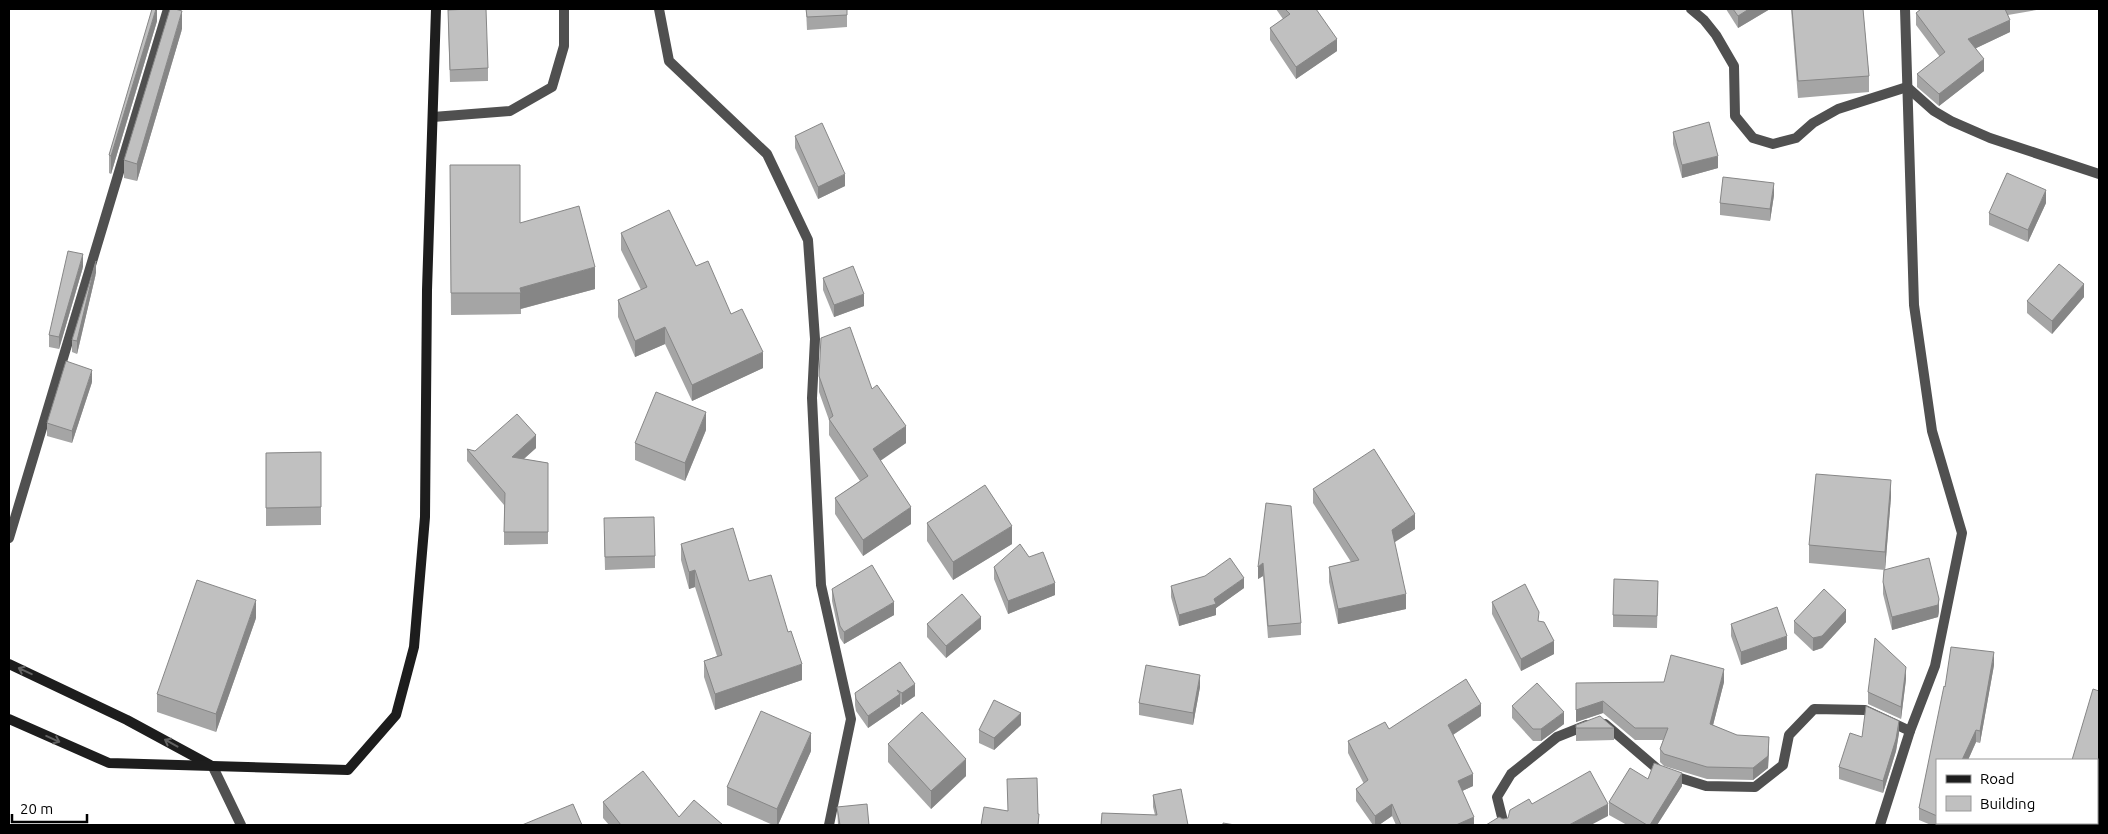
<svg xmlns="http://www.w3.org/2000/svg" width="2108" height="834" font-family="Ubuntu,sans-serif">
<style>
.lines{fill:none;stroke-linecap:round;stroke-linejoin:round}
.street{stroke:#505050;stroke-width:10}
.secondary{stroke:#1d1d1d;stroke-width:10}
.wall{fill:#a5a5a5}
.shaded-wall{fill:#868686}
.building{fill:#c0c0c0;stroke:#868686}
.oneway{stroke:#616161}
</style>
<rect width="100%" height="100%" fill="#fff"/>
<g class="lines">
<g class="street">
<polyline points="659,9 669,61 767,154 808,240 815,339 812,398 821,585 851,719 829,825"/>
<polyline points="1691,9 1704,20 1716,35 1734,66 1735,116 1753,138 1773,144 1796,138 1813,123 1838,109 1907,87 1934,111 1951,121 1990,138 2099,174"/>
<polyline points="433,117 510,111 552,87 564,46 564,9"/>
<polyline points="9,538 168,9"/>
<polyline points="1605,724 1661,772 1706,786 1755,787 1783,765 1789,735 1814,709 1865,710 1910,731"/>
<polyline points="213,767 241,825"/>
<polyline points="1504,825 1497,797 1511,774 1557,737 1587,725"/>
<polyline points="1880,825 1910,731 1935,666 1962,533 1932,431 1914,305 1905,9"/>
</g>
<g class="secondary">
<polyline points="9,664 127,720 210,765"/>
<polyline points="9,719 109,763 348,770 396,715 414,647 425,517 427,290 436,9"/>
</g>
</g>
<g class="wall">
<polygon points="157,9 157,21 111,174 109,173 109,155"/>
<polygon points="806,9 847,9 847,27 807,30"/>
<polygon points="1276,9 1316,9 1337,51 1296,79 1270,40 1270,28 1283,19"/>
<polygon points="1726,9 1770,9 1738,28"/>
<polygon points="1791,9 1863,9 1869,76 1869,92 1798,98"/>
<polygon points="1921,9 2042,9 2008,15 2010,32 1976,48 1984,71 1939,106 1917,87 1917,74 1940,57 1916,25 1916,13"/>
<polygon points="448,22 488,68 488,81 450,82"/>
<polygon points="182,29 137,181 124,178 124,160"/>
<polygon points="1673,132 1718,168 1682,178 1673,144"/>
<polygon points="795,136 845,186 818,199 795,148"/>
<polygon points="450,165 520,223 595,289 521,309 521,314 451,315"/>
<polygon points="1774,195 1770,221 1720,215 1720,203"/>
<polygon points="2046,203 2028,242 1989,225 1989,213"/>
<polygon points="621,233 696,266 731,314 763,368 692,401 665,344 635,357 618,317 618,300 641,290 621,250"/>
<polygon points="83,267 59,349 49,347 49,335"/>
<polygon points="96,273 77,354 72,352 72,340"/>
<polygon points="823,278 864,306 834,317 823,290"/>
<polygon points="2084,297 2052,334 2027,313 2027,301"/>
<polygon points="819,376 872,389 906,443 880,460 911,524 863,556 835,514 835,498 860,481 829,435 829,420 819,392"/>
<polygon points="92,382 72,443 47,436 47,423"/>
<polygon points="706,430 685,481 635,460 635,443"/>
<polygon points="536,448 524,459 548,463 548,544 504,545 504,505 467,461 467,449 475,451"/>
<polygon points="321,452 321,525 266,526 266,453"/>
<polygon points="1313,489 1415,529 1394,542 1406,609 1338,624 1329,582 1329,567 1351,562 1313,503"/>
<polygon points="1891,497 1885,570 1809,563 1809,545"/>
<polygon points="1266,503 1301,623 1301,635 1268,638 1263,576 1258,579"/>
<polygon points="927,523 1012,544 953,580 927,541"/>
<polygon points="604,531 655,556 655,568 605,570"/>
<polygon points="681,544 749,581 802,680 715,710 704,677 704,661 717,656 695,587 689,589 681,560"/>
<polygon points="994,567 1055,595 1008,614 994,579"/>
<polygon points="1883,582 1939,611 1938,617 1892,630 1883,594"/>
<polygon points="1171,586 1244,588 1216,608 1216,615 1179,626 1171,597"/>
<polygon points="832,589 894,615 844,644 840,638 832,601"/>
<polygon points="1658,593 1657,628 1613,627 1613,615"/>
<polygon points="1492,602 1539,621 1554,654 1521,671 1492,614"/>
<polygon points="256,618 216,732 157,712 157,694"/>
<polygon points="1794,621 1846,622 1822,648 1813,651 1794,633"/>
<polygon points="927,624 981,629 946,658 927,637"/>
<polygon points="1731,624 1787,649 1741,665 1731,636"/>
<polygon points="900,662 915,696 902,705 900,704 900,706 868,728 856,711 855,705 855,693"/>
<polygon points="1994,665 1980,743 1976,742 1968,760 1937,760 1937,823 1939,823 1938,825 1931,825 1919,820 1919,808 1945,687"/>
<polygon points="1906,679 1901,719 1868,704 1868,692"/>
<polygon points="1724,682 1713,725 1769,750 1768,768 1753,780 1707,779 1664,766 1660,762 1660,749 1663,740 1635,740 1603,713 1576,722 1576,683"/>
<polygon points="1200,687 1193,725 1139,715 1139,703"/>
<polygon points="2099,691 2099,797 2097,796 2097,760"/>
<polygon points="1512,706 1564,724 1541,741 1533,741 1512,718"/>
<polygon points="1481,716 1453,735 1473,786 1462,791 1474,825 1396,825 1392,816 1379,825 1373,825 1356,801 1356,789 1364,784 1348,753 1348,741 1389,729"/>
<polygon points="1021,725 994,750 979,743 979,730"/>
<polygon points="1576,725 1614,728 1614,740 1576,741"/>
<polygon points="1899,733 1896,751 1883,793 1839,779 1839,767 1862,737"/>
<polygon points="888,744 966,776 931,809 888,762"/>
<polygon points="811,751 778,825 773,825 727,805 727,787"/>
<polygon points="1648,779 1682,786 1657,825 1627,825 1609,815 1609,802"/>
<polygon points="1153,795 1188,825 1155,815 1153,807"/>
<polygon points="603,802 679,817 723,825 609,825 603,818"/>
<polygon points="837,807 869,825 838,825"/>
</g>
<g class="shaded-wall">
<polygon points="156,9 157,9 157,21 111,174 111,156"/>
<polygon points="1749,9 1770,9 1738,28 1738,16"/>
<polygon points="182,11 182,29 137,181 137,164"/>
<polygon points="2010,20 2010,32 1968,52 1968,39"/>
<polygon points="1337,39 1337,51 1296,79 1296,67"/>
<polygon points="1984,59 1984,71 1939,106 1939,94"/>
<polygon points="1718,156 1718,168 1682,178 1682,165"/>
<polygon points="845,174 845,186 818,199 818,187"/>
<polygon points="1774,183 1774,195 1770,221 1770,209"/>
<polygon points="2046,190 2046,203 2028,242 2028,230"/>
<polygon points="83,254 83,267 59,349 59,337"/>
<polygon points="96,261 96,273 77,354 77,341"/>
<polygon points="595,267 595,289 520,309 520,288"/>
<polygon points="2084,284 2084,297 2052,334 2052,321"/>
<polygon points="864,294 864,306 834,317 834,305"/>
<polygon points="665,327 665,344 635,357 635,341"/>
<polygon points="763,352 763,368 692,401 692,385"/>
<polygon points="92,370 92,382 72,443 72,431"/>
<polygon points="706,412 706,430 685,481 685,463"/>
<polygon points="906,426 906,443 873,466 873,449"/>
<polygon points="536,435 536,448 512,469 512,457"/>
<polygon points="1891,480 1891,497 1885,570 1885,552"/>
<polygon points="911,507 911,524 863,556 863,540"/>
<polygon points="1415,514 1415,529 1392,544 1392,530"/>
<polygon points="1012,526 1012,544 953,580 953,562"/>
<polygon points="1263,563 1263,576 1258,579 1258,567"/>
<polygon points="695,570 695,587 689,589 689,572"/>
<polygon points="1244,578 1244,588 1216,608 1216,615 1179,626 1179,615 1214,599"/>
<polygon points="1055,583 1055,595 1008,614 1008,601"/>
<polygon points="1406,594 1406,609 1338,624 1338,609"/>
<polygon points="1939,599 1939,611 1938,617 1892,630 1892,617"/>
<polygon points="256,600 256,618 216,732 216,714"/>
<polygon points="894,602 894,615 844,644 844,632"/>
<polygon points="1846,610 1846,622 1822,648 1813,651 1813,638"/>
<polygon points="981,617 981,629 946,658 946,646"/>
<polygon points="1787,636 1787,649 1741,665 1741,652"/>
<polygon points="1554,641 1554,654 1521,671 1521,659"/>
<polygon points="1994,652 1994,665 1980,743 1980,731"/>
<polygon points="802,664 802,680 715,710 715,694"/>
<polygon points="1906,667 1906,679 1901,719 1901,707"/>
<polygon points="1724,669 1724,682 1710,737 1710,724"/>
<polygon points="1200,675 1200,687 1193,725 1193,713"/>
<polygon points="915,684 915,696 902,705 902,693"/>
<polygon points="900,694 900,706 868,728 868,716"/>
<polygon points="1603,701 1603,713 1576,722 1576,710"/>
<polygon points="1481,704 1481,716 1448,738 1448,725"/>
<polygon points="1564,712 1564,724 1541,741 1541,729"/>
<polygon points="1021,713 1021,725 994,750 994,738"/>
<polygon points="1899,721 1899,733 1896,751 1883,793 1883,781"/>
<polygon points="1976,730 1976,742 1968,760 1962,760"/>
<polygon points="811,733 811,751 778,825 777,825 777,809"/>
<polygon points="1769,737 1769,750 1768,768 1753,780 1753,768"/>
<polygon points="966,759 966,776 931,809 931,791"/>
<polygon points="1682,773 1682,786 1657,825 1650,825"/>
<polygon points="1473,774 1473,786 1458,793 1458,781"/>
<polygon points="1392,804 1392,816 1379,825 1375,825 1375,816"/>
<polygon points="1608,804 1608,816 1591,825 1569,825"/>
<polygon points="1474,817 1474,825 1456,825"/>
</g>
<g class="building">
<polygon points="152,9 156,9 111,156 109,155"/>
<polygon points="170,9 175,9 182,11 137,164 124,160"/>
<polygon points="470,9 486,9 488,68 450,70 448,10"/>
<polygon points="806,9 847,9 847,15 807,17"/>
<polygon points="1285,9 1316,9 1337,39 1296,67 1270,28 1290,14"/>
<polygon points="1733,9 1749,9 1738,16"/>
<polygon points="1792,9 1863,9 1869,76 1798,81"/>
<polygon points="1921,9 2005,9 2010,20 1968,39 1984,59 1939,94 1917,74 1945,52 1916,13"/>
<polygon points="1709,122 1718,156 1682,165 1673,132"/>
<polygon points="822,123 845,174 818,187 795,136"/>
<polygon points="450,165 520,165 520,223 579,206 595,267 520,288 521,293 451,293"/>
<polygon points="2007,173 2046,190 2028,230 1989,213"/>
<polygon points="1723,177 1774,183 1770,209 1720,203"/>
<polygon points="669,210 696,266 708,261 731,314 742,309 763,352 692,385 665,327 635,341 618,300 647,287 621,233"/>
<polygon points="68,251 83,254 59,337 49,335"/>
<polygon points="96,261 77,341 72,340"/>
<polygon points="2059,264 2084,284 2052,321 2027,301"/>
<polygon points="853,266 864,294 834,305 823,278"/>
<polygon points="850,327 872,389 877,385 906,426 873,449 911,507 863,540 835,498 868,476 829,419 833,416 819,376 821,338"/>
<polygon points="66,361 92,370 72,431 47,423"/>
<polygon points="656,392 706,412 685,463 635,443"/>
<polygon points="517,414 536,435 512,457 548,463 548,532 504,532 505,493 467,449 475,451"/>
<polygon points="1374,449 1415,514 1392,530 1406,594 1338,609 1329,567 1359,560 1313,489"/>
<polygon points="321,452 321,507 266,508 266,453"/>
<polygon points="1816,474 1891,480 1885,552 1809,545"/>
<polygon points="985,485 1012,526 953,562 927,523"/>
<polygon points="1266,503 1291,506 1301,623 1268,626 1263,563 1258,567"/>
<polygon points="654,517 655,556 605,557 604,518"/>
<polygon points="733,528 749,581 771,575 788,632 791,631 802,664 715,694 704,661 722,655 695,570 689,572 681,544"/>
<polygon points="1020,544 1029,557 1043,552 1055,583 1008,601 994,567"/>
<polygon points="1230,558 1244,578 1214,599 1216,604 1179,615 1171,586 1205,576"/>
<polygon points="1929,558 1939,599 1938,605 1892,617 1883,582 1884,570"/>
<polygon points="872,565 894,602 844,632 840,626 832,589"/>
<polygon points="1614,579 1658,581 1657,616 1613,615"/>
<polygon points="197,580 256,600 216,714 157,694"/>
<polygon points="1525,584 1539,612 1538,621 1544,622 1554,641 1521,659 1492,602"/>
<polygon points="1824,589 1846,610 1822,636 1813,638 1794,621"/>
<polygon points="962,594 981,617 946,646 927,624"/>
<polygon points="1777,607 1787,636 1741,652 1731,624"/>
<polygon points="1875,638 1906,667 1901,707 1868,692"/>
<polygon points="1951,647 1994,652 1980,731 1976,730 1962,760 1937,760 1937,816 1919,808 1944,686 1945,687"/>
<polygon points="1671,655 1724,669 1710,724 1737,735 1769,737 1768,756 1753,768 1707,767 1664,754 1660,749 1668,728 1635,728 1603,701 1576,710 1576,683 1664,682"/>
<polygon points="900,662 915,684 902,693 897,690 900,694 868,716 856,699 855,693"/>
<polygon points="1146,665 1200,675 1193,713 1139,703"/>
<polygon points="1466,679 1481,704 1448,725 1473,774 1458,781 1474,817 1456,825 1401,825 1392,804 1375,816 1356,789 1368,780 1348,741 1385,722 1389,729"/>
<polygon points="1537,683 1564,712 1541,729 1533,729 1512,706"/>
<polygon points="2093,689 2099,691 2099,779 2097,778 2097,760 2072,760"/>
<polygon points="994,700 1021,713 994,738 979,730"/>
<polygon points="1866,706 1899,721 1896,739 1883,781 1839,767 1850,733 1862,737"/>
<polygon points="761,711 811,733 777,809 727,787"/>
<polygon points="922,712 966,759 931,791 888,744"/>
<polygon points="1600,716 1614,728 1576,728 1576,725"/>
<polygon points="1654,763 1682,773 1650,825 1647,825 1609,802 1630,768 1648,779"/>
<polygon points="643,771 679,817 694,800 723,825 621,825 603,802"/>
<polygon points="1590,771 1608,804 1569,825 1486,825 1499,817 1503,819 1508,818 1510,810 1529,799 1532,804"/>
<polygon points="1037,778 1038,814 1039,814 1038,825 981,825 984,807 1008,811 1007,779"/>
<polygon points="1181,789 1188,825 1101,825 1102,813 1157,815 1153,795"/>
<polygon points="573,804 582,825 522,825"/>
<polygon points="867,804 869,825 840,825 837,807"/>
<polygon points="1223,823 1235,825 1223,825"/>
</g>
<defs><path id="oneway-shaft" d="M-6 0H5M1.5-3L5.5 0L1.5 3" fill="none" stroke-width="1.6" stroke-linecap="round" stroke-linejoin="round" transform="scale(1.25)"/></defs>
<g class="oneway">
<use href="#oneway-shaft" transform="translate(25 671) rotate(-155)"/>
<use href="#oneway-shaft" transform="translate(53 739) rotate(24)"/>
<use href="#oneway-shaft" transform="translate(171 743) rotate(-151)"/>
</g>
<rect width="2108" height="834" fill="none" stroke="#000000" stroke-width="20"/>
<rect x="1936" y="759" width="162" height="65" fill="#ffffff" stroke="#999999"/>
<rect x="1946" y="775" width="25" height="8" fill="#1d1d1d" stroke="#999999"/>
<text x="1980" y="784" font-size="15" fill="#000000">Road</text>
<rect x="1946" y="796" width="25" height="15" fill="#c0c0c0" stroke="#999999"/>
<text x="1980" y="809" font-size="15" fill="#000000">Building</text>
<path d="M12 814v8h75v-8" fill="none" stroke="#000000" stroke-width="2.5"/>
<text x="20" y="814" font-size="15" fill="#000000" stroke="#ffffff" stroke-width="4" paint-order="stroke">20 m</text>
</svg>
